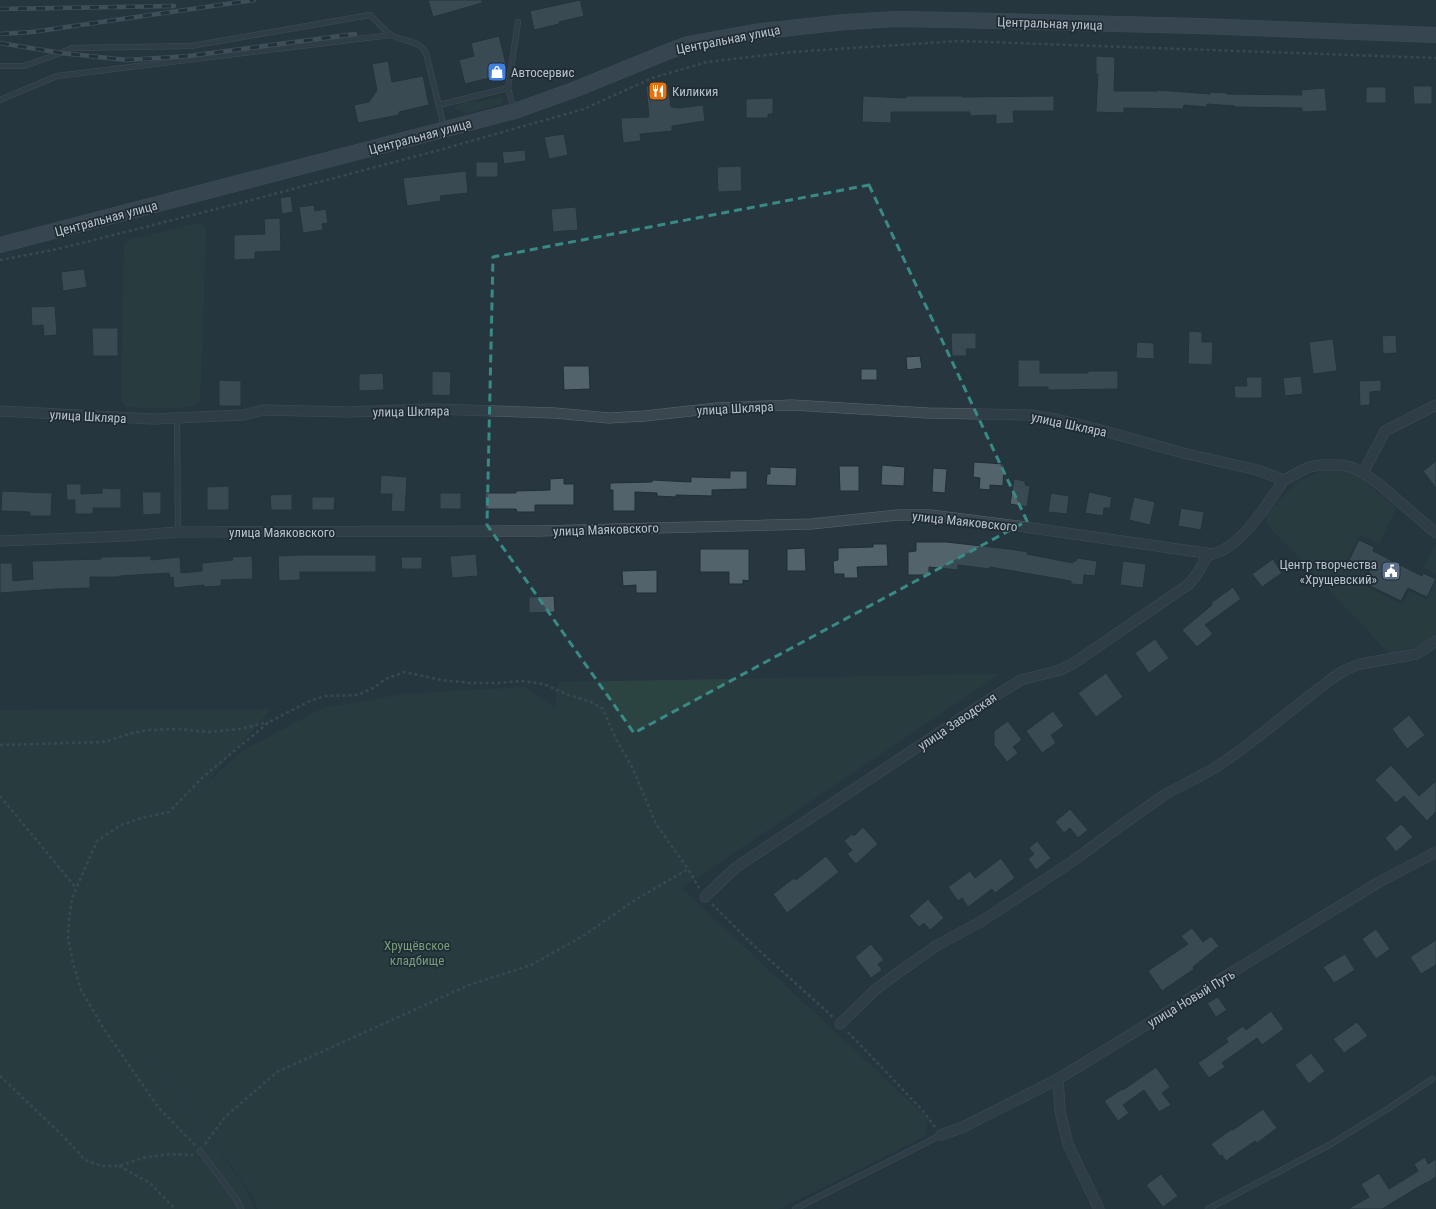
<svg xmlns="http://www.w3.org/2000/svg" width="1436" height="1209" font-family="'Roboto Condensed',sans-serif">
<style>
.green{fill:#2c4441}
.building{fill:#52636c;stroke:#222e36}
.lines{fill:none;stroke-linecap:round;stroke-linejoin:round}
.lane-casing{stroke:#59656d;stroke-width:6}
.street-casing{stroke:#59656d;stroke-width:11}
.secondary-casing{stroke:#59656d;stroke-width:16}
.path{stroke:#4b605f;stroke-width:2.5;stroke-dasharray:3 3;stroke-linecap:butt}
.lane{stroke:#3b474f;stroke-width:5}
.street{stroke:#3b474f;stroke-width:10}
.secondary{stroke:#495762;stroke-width:15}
.rail-casing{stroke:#5d6c76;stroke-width:4.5}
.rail{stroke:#202c35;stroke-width:3;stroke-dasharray:9;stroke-linecap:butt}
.marked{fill:none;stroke:#398985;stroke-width:3;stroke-dasharray:8 5;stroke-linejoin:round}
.labels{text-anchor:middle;stroke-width:3.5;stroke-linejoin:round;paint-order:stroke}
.street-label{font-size:13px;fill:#b8c2ca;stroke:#202c35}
.poi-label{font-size:13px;fill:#b8c2ca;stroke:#202c35;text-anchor:start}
.park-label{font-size:13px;fill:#779e79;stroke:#202c35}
</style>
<rect width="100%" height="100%" fill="#27363f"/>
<g class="green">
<path d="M502,97L504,99L502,103L498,105L469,113L460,111L455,108C459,102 468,102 475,101L476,103Z"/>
<path d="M198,223L204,225L206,233L200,400C198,403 196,405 193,406C186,409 136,408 127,407C121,404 121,397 121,392L124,244L129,240Z"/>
<polygon points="1326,469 1346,472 1358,477 1396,508 1379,544 1360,535 1347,560 1367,570 1361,584 1402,604 1409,591 1427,600 1436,582 1436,634 1423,645 1390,654 1267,524 1267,514 1297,482"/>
<polygon points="1436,543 1436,574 1424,567"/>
<polygon points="1000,674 681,888 928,1119 924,1137 778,1209 258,1209 253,1196 148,1050 247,1190 255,1209 0,1209 0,710 271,709 202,787 244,750 323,708 403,694 526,687 555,708 558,682"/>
</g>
<g class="building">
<polygon points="428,0 482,0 482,3 433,17"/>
<polygon points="580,0 584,16 559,22 559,24 534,30 530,11"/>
<polygon points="499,36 507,68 506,74 465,84 459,60 474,56 471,43"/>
<polygon points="1096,56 1115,57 1114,91 1158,91 1158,90 1210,94 1210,92 1227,93 1227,94 1302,95 1301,90 1325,88 1327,111 1302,112 1302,108 1235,107 1235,106 1207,104 1207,107 1184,105 1183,109 1124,108 1124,113 1096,112 1098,74 1096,74"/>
<polygon points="388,61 392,82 423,76 429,105 399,112 399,115 358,123 354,105 369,102 377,90 372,64"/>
<polygon points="668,83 671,107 680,108 703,105 705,121 672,126 672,131 640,134 641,141 623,143 621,118 649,117 646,86"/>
<polygon points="1413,86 1432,86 1432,104 1414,104"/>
<rect x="1366" y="87" width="20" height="16"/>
<polygon points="863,96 906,98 906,96 962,96 962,97 1054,96 1054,111 1013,111 1014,123 996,124 996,115 970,116 970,112 891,112 891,123 862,122"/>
<polygon points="773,98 773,114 768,114 768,118 746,118 746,99"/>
<polygon points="564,134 568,155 549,159 544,137"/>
<polygon points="525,150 526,161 504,164 502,152"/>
<rect x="476" y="162" width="22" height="15"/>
<polygon points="741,166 742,191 718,192 717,167"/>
<polygon points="466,171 468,193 440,196 441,201 407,206 403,178"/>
<polygon points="291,196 293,212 282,214 280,198"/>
<polygon points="314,205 315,211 326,209 328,223 322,224 323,230 303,233 299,207"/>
<polygon points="576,207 578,230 553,232 551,209"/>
<polygon points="280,218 281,251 255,252 255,259 234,260 234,235 265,234 264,219"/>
<polygon points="84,269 87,287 63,291 61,272"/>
<polygon points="55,306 57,335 44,336 43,325 32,326 31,307"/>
<polygon points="92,328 118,328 118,356 93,356"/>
<polygon points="1189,331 1202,332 1202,342 1213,342 1212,365 1188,364"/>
<polygon points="951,333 976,333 976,349 966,349 967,356 952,356"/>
<polygon points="1396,335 1397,353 1383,354 1382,336"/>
<polygon points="1333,339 1337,371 1313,374 1309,342"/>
<polygon points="1137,342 1154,343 1154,359 1136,358"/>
<polygon points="920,356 922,368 907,370 906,357"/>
<polygon points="1018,360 1040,360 1040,373 1088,373 1088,371 1118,371 1118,389 1048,390 1048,387 1018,387"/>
<polygon points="563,366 589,366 590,389 564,390"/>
<rect x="861" y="369" width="16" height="11"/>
<polygon points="432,371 451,372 450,396 432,395"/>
<polygon points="383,373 384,390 359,391 359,374"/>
<polygon points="1301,376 1303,394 1285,396 1283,378"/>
<polygon points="1246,377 1262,377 1262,398 1235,398 1234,386 1247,386"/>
<polygon points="219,380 241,381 241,406 219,406"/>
<polygon points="1381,380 1381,391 1370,392 1370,405 1360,406 1359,381"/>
<polygon points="1436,461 1436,488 1423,471"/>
<polygon points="974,462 1004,464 1003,486 990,485 990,490 979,489 980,478 973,477"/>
<polygon points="882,465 905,467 904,486 881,485"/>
<polygon points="839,466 859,466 859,491 840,491"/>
<polygon points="770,467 797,468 796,486 766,485 767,474 770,474"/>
<polygon points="933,468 947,469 945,493 932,492"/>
<polygon points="730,471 747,471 747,489 712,490 712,496 676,495 676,497 657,496 657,493 635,492 635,511 613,511 613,490 610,490 610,483 652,482 652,480 691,482 691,477 730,478"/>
<polygon points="381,475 407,477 405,512 391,511 392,494 380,494"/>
<polygon points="564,478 564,484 574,484 574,505 535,505 535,512 517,512 516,509 485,509 485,493 516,493 516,491 550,490 550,479"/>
<polygon points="1014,479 1025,481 1025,485 1030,486 1027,507 1010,504"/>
<polygon points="66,484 81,484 81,494 102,493 102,488 121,489 121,508 93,508 93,514 75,514 75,500 67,500"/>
<polygon points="229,486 229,510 207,510 207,487"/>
<polygon points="2,491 52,493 51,516 30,516 30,512 1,511"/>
<polygon points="142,492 161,492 161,514 143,515"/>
<polygon points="1089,492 1112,497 1110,508 1104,508 1103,516 1085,513"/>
<rect x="440" y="493" width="21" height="16"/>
<polygon points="1051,493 1069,496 1067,514 1048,512"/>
<polygon points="292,494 292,510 271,510 270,495"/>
<polygon points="312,497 335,497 334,510 312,510"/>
<polygon points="1134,497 1155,502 1150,525 1129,520"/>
<polygon points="1181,508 1204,512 1201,530 1178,526"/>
<polygon points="1359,540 1374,547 1373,551 1422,576 1423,573 1436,579 1427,597 1408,588 1401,601 1364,583 1370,570 1349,560"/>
<polygon points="916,542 946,542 1009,549 1028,552 1027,554 1073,563 1073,561 1076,561 1077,558 1097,561 1095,576 1084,575 1083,585 1071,584 1071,581 990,567 990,569 958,565 958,570 929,567 929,575 908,575 908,552 916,551"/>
<polygon points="873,544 887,544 888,566 857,567 858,578 844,578 844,574 834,574 833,561 838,560 838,548 873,547"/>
<polygon points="805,548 806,571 787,571 787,549"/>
<polygon points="700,549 749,549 749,581 743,580 743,584 729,584 729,572 700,572"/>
<polygon points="476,554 478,576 452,578 450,556"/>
<polygon points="299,555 376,555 376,572 300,572 300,580 279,581 278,556"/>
<polygon points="151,556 151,560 180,557 181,573 202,571 202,563 233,560 232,557 252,556 253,579 221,580 221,586 204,587 204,585 174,588 173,577 170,578 169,573 119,576 119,577 90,577 90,588 56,589 0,593 0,563 12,563 13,581 33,579 32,561 101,559 101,557"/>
<polygon points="401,557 422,557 422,569 402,569"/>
<polygon points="1273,559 1282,573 1262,587 1252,574"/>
<polygon points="1123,561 1146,564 1143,588 1120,585"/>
<polygon points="657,570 657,593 636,593 636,585 623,586 622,571"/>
<polygon points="1233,587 1241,599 1205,625 1213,634 1197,647 1182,630 1212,605 1211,603"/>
<polygon points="554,596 555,612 529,613 529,597"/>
<polygon points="1155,639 1169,658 1149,673 1135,653"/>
<polygon points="1106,673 1123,697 1096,717 1078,693"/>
<polygon points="1053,711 1064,726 1051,735 1056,743 1042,753 1026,731"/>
<polygon points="1409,715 1425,735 1407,749 1392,729"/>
<polygon points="1008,721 1022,740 1013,747 1018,753 1007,762 994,745 994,731"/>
<polygon points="1391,765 1419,796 1436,781 1436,812 1427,821 1404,796 1396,803 1375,780"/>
<polygon points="1070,809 1088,830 1078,838 1070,828 1064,833 1055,822"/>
<polygon points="1401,824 1413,837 1396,852 1385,838"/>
<polygon points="863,827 878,844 856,864 847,854 852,850 844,841 852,834 854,836"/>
<polygon points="1037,841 1051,858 1036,870 1028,859 1034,854 1029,848"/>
<polygon points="826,856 839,872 787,913 773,894 794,878 796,880"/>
<polygon points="1001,858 1015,878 995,893 992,889 968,907 962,898 958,901 948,887 970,871 975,878"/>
<polygon points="928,899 944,918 930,930 924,923 919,927 909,916"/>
<polygon points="1192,928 1203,942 1211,936 1219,946 1193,967 1194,969 1162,991 1148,971 1188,944 1181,936"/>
<polygon points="1376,929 1390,949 1376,959 1362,939"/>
<polygon points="1436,940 1436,965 1421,974 1410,957"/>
<polygon points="871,944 884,960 878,964 882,970 871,978 855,957"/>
<polygon points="1345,954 1355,970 1334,983 1323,967"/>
<polygon points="1218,997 1227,1010 1216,1017 1207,1003"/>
<polygon points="1271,1011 1284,1029 1262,1045 1257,1038 1222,1063 1225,1067 1209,1078 1198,1063 1228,1042 1226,1038 1243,1026 1246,1030"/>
<polygon points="1357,1022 1368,1036 1344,1053 1333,1039"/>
<polygon points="1311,1053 1325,1071 1309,1084 1295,1065"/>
<polygon points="1156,1067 1170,1087 1162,1093 1171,1105 1159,1112 1144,1090 1123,1105 1129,1113 1118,1121 1104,1101 1122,1089 1123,1090"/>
<polygon points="1263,1109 1277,1128 1257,1143 1255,1141 1226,1161 1222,1155 1220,1156 1211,1144 1232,1129 1233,1130"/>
<polygon points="1425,1157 1428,1164 1436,1159 1436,1177 1425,1184 1425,1183 1382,1209 1348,1209 1369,1197 1361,1184 1379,1173 1389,1189 1418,1171 1414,1164"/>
<polygon points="1161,1174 1178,1196 1163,1207 1146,1185"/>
</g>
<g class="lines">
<g class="lane-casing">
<g id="lane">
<path d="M0,66H24L61,53L72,48L191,46L370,15C377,21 384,30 391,35C403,42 418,39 426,53L444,127"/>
<polyline points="508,88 518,22"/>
<polyline points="0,100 57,76 391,35"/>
<polyline points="439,105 508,88 514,110"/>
<polyline points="177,419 178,532"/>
<polyline points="200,1151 237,1200 241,1209"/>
<polyline points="795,1209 941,1135"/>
<polyline points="1208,1209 1331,1144 1389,1108 1432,1079"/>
</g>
</g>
<g class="street-casing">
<g id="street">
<polyline points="0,411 153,419 243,415 264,410 348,412 433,409 555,413 609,418 645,416 717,408 792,405 928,413 1029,415 1056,419 1097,429 1183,453 1257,470 1284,480 1309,467 1321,465 1340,465 1351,467 1363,473 1380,485 1436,533"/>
<polyline points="1363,473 1385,431 1436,405"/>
<path d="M0,541L126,536L178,532L538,531L811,524L898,515H931L1018,526L1212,554C1241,548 1268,503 1284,480"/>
<polyline points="705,897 735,868 987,701 1021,680 1060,670 1074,663 1189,584 1197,574 1208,555"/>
<polyline points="840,1024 875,990 899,972 936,946 982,921 1073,861 1119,827 1164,795 1213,769 1241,750 1331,679 1345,670 1360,664 1417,654 1436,641"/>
<polyline points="1058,1079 1060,1111 1068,1144 1099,1209"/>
<polyline points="941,1135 963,1127 1058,1079 1379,882 1436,852"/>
</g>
</g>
<g class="secondary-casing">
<polyline id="secondary" points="0,245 515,111 576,89 667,52 688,44 754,32 845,22 896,19 953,20 1199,26 1436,35"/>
</g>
<g class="path">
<polyline points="0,260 58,249 248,201 432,152 584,109 652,78 707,62 792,52 958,41 1436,58"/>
<polyline points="0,745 105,742 125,735 146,730 180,729 208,732 241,729 268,722"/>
<polyline points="0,796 76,888"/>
<polyline points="712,904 752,944 833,1017"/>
<polyline points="848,1032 923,1111 935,1127"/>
<polyline points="0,1076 67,1140 85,1160 101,1166 119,1166 143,1158 169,1154 193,1155"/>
<polyline points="205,1144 225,1117 277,1072 469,985 531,965 583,936 635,900 688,869 699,888"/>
<polyline points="195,1145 158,1107 104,1029 81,990 73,963 68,939 69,920 72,898 97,841 119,826 138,819 169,812 203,777 269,722 310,701 325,696 358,695 375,687 385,679 405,672 441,680 471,683 496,683 522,681 544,684 566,694 591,702 603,709 616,739 633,769 656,824 688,869"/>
<polyline points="119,1166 150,1183 175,1209"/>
</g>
<use href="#lane" class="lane"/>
<use href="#street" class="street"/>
<use href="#secondary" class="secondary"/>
<g class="rail-casing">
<g id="rail">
<polyline points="0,9 174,6"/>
<polyline points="0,34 32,32 254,0"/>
<polyline points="0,43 61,53 127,60 189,56 355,34"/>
</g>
</g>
<use href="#rail" class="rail"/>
</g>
<path d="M0 0H1436V1209H0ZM869,185L1027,521L634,733L487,525L493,257Z" fill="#27363f" fill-opacity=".55" fill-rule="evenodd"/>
<path class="marked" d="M869,185L1027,521L634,733L487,525L493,257Z"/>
<defs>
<g id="shop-square" transform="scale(1)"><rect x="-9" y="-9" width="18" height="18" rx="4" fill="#3f7fe0" stroke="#202c35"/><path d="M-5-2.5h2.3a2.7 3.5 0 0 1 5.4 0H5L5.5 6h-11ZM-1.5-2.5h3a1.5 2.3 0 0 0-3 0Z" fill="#fff"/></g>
<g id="restaurant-square" transform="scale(1)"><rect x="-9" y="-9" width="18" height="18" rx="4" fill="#e8710a" stroke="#202c35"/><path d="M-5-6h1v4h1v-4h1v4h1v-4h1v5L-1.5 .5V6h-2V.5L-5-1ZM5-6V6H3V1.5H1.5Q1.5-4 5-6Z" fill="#fff"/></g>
<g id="civic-square" transform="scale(1)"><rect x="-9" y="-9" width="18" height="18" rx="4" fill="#5c6f8a" stroke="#202c35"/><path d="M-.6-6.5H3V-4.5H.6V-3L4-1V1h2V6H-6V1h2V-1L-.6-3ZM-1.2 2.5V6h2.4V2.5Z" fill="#fff"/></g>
</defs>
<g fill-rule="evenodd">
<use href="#shop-square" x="497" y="72"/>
<use href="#restaurant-square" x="658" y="91"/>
<use href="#civic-square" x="1391" y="571"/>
</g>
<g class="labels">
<g class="street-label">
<text transform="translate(1050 23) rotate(2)" y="5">Центральная улица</text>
<text transform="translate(728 39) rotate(-11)" y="5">Центральная улица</text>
<text transform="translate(420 136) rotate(-15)" y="5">Центральная улица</text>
<text transform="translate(106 218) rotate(-15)" y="5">Центральная улица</text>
<text transform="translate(735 408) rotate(-3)" y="5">улица Шкляра</text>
<text transform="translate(411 411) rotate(-1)" y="5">улица Шкляра</text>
<text transform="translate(88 416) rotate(3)" y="5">улица Шкляра</text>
<text transform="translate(1069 424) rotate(12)" y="5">улица Шкляра</text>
<text transform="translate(965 521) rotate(6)" y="5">улица Маяковского</text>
<text transform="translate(606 529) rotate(-2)" y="5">улица Маяковского</text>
<text x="282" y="537">улица Маяковского</text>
<text transform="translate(957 721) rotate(-34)" y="5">улица Заводская</text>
<text transform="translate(1191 998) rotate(-31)" y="5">улица Новый Путь</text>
</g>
<g class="poi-label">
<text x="511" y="77">Автосервис</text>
<text x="672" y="96">Киликия</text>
<text x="1377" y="569" text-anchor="end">Центр творчества<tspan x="1377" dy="15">«Хрущевский»</tspan></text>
</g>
<g class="park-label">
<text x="417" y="950">Хрущёвское<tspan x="417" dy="15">кладбище</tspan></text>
</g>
</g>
</svg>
